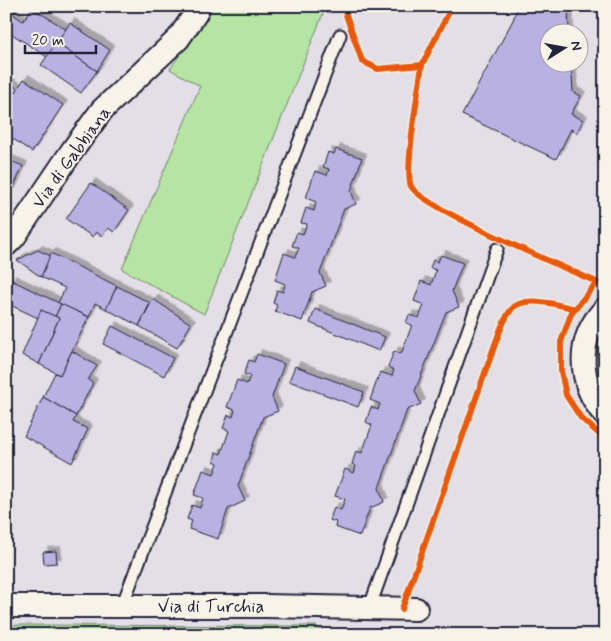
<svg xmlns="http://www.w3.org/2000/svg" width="611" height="641" font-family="Mynerve,sans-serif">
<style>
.green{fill:#b6e4a3;stroke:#6c836f}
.building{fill:#b8b1e2;stroke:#22223b;filter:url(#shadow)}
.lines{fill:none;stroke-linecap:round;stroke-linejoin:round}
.lane-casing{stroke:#22223b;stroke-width:15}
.street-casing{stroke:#22223b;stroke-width:26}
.lane{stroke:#f7f3e8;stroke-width:11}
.street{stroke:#f7f3e8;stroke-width:22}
.cycleway-casing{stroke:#f7f3e8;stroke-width:9}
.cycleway{stroke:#e8590c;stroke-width:6}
.labels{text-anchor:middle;stroke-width:4;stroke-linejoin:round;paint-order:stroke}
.street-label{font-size:18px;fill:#22223b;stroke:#f7f3e8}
</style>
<defs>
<filter id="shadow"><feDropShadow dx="4.5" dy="-4.5" stdDeviation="0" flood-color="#0004"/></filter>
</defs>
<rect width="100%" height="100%" fill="#e4dfe6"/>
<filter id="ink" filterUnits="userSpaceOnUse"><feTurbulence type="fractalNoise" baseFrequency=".02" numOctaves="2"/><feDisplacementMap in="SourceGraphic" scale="10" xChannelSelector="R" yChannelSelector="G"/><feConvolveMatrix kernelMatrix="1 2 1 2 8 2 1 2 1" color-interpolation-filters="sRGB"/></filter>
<g filter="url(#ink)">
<g class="green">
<polygon points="213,6 326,6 204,314 122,269 200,86 170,69"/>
<path d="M605,329V398C593,372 589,353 605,329Z"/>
<polygon points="6,625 317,626 326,635 6,635"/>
</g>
<g class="building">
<polygon points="6,6 17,6 13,14 23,21 32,8 66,29 47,57 6,30"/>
<polygon points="518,6 568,6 569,32 548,32 548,62 571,62 573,92 581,96 571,114 583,120 577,133 571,129 556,159 462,115 513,20"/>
<polygon points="70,23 110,50 97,71 56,43"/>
<polygon points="56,43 97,71 81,93 41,65"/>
<polygon points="24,79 63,105 32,152 6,134 6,105"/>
<polygon points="6,81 18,89 6,105"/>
<polygon points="336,149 362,158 351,191 356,204 344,209 320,273 326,286 312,292 302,321 275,311 277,305 273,303 277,290 283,292 285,284 275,280 284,253 295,257 299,248 292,246 297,232 303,234 307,224 301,223 306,208 314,211 316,202 306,198 315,171 327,175 329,169 323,167 328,152 334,154"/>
<polygon points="6,159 23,166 11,193 6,191"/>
<polygon points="91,183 129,210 114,232 108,228 102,236 96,232 93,237 66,219"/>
<polygon points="38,250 51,256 41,277 17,260"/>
<polygon points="51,253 117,286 106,309 95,303 89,317 58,303 65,288 41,277"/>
<polygon points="441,255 463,263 452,291 459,307 446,312 415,391 421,404 407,410 379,488 384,502 370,508 360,536 335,527 336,522 330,520 334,507 341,510 345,499 335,496 345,469 354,473 356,466 352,464 356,451 362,453 372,425 366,422 371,407 378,410 380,404 370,400 380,372 392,376 394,370 388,367 394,351 401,354 412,325 406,323 409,315 419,318 424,305 414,301 421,281 431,285 436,270 430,268 433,260 438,262"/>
<polygon points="11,280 61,304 55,317 41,310 38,318 6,303 6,289"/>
<polygon points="117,286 150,303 139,326 106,309"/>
<polygon points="153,299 191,324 177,348 139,326"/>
<polygon points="61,304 89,317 60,375 39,364 59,318 55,317"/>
<polygon points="315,309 385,337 379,351 310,323"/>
<polygon points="41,310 59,318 39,364 22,355"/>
<polygon points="112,326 173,358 164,376 103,344"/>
<polygon points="72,351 97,366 88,380 93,383 76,416 43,397 55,373 60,375"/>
<polygon points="257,354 284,364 272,397 278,411 263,417 238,486 245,501 228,509 218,539 189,529 192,521 187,519 192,505 200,508 203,498 194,495 203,470 214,474 218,463 214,461 216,452 221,454 229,431 223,428 228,415 233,417 235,410 227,407 237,380 247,384 250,376 244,374 249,360 254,362"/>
<polygon points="295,366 364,392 358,407 289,381"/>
<polygon points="43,397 76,416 73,422 88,429 72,463 24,436"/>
<polygon points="56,551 57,563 44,564 43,552"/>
</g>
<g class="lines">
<g class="lane-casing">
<g id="lane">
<polyline points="122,606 340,35"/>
<polyline points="369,609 497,249"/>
</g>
</g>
<g class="street-casing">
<g id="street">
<polyline points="6,245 14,237 74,148 102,110 178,39 196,13 199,6"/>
<path d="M605,309C575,339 578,384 605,415"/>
<polyline points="6,606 265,606 416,609"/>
</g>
</g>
<use href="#lane" class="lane"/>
<use href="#street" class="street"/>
<g class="cycleway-casing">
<g id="cycleway">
<polyline points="343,6 362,61 378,69 422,65 452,6"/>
<path d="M422,65C419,86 404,171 411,186C419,206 569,270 597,282L571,314L561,342V371L566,395L581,418L605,439"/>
<path d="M402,609L493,350C498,337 502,321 511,310C523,294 559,305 576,309"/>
</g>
</g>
<use href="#cycleway" class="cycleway"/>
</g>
</g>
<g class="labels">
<g class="street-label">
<text transform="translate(71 157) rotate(-54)" y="6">Via di Gabbiana</text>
<text x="211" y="612">Via di Turchia</text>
</g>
</g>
<rect width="611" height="641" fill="none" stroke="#f7f3e8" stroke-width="25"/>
<rect x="12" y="12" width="586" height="616" fill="none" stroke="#22223b" stroke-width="2" filter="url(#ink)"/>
<g transform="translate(564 48) rotate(79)"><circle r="24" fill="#f7f3e8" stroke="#a29fa3"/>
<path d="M0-4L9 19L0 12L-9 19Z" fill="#22223b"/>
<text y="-8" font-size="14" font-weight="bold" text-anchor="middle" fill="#22223b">N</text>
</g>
<path d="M25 45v8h71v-8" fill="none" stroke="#22223b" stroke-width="2.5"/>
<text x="32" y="45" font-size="15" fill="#22223b" stroke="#f7f3e8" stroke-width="4" paint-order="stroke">20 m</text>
</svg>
